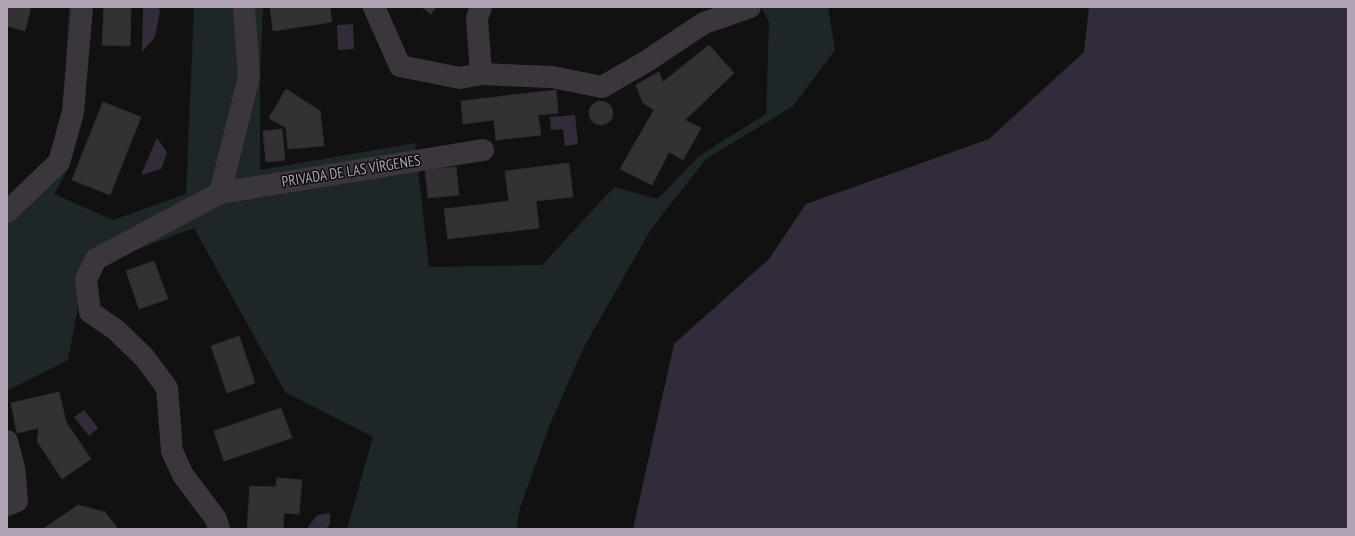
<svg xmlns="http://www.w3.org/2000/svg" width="1355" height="536" font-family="'PT Sans Narrow',sans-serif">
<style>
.green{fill:#1f2627}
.water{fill:#322b3a}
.building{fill:#343134;stroke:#2e2b2e}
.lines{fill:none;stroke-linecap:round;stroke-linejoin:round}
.minor{stroke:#3b363c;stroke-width:22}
.labels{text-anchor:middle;stroke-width:3;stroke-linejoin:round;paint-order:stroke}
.street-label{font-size:15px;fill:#aea2b3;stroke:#0d0c0d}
</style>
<rect width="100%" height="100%" fill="#121112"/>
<polygon class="green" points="69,7 92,7 83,118 70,165 54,194 113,220 186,194 194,7 263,7 260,81 260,170 415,143 429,267 542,265 614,187 658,199 699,156 766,114 769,22 761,7 828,7 835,50 793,106 706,159 651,229 584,347 550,424 520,508 516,529 347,529 373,437 285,392 194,228 85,269 68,360 7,391 7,198 51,158 63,110"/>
<g class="water">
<polygon points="143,7 159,7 160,11 155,37 142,52"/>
<polygon points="1089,7 1348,7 1348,529 633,529 674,344 769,259 806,204 989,139 1084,52"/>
<polygon points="353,24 354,49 338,50 337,25"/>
<polygon points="575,115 578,144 565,146 563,129 551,130 550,117"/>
<polygon points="157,138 167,153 161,169 141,175"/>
<polygon points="84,410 98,428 89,436 74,417"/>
<polygon points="330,513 330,524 326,529 307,529 317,515"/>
</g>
<g class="building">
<polygon points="7,7 31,7 25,31 7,26"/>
<polygon points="104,7 131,7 130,46 102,45"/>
<polygon points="270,7 330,7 332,22 273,31"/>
<polygon points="422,7 436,7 431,14"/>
<polygon points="709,45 734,73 685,120 701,128 683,160 669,152 652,185 620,169 654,110 643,103 636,85 659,72 663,82"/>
<polygon points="286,89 320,111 324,146 288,149 286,128 269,118"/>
<polygon points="556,90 558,113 538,115 541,135 496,140 494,120 463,124 461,101"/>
<circle cx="601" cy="113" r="12"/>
<polygon points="103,102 141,117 110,195 72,180"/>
<polygon points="282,129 285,160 266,162 263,131"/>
<polygon points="569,163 573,197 536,201 539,228 448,239 444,209 509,201 505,171"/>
<polygon points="456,167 459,195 428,198 425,170"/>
<polygon points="154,261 168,299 139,309 126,271"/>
<polygon points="239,336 255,383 227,393 211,346"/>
<polygon points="59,392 66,422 91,459 62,479 37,441 39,428 17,433 11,403"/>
<polygon points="281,408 292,438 224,461 214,431"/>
<polygon points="277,478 302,480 299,514 284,513 283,529 247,529 250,486 276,487"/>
<polygon points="78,505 105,512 118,529 43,529"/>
</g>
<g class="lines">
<g class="minor">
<polyline points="374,7 400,66 460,78 481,74 552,77 602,87 647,61 704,23 750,7"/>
<polyline points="481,7 477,18 481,74"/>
<polyline points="220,193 249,77 244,7"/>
<polyline points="7,212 59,162 73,112 82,7"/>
<polyline points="7,441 14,468 17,501 7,505"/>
<polyline points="219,529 216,519 183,475 172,451 167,388 144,357 116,330 90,312 86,279 96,259 220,193 483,150"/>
</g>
</g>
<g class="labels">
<g class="street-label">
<text transform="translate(351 171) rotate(-9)" y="5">PRIVADA DE LAS VÍRGENES</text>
</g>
</g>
<rect width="1355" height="536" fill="none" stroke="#aea2b3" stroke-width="16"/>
</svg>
